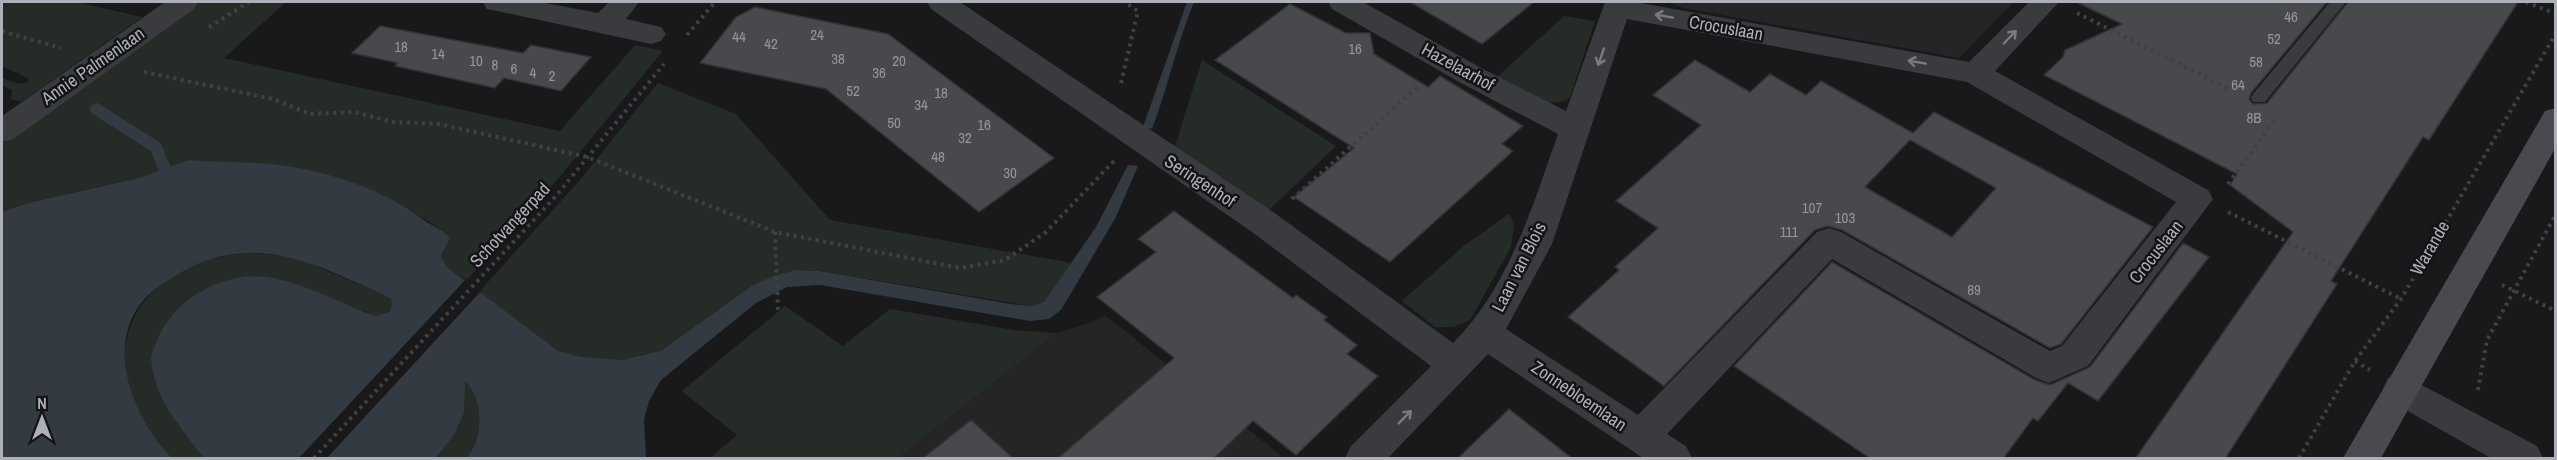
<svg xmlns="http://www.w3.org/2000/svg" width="2557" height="460" font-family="'Archivo Narrow',sans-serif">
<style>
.built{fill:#252527}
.green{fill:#252c27}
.water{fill:#343a42}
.pier{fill:#19191b}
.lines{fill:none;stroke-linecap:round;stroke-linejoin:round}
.stream{stroke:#343a42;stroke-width:12}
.building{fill:#48494d;stroke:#333336;stroke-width:1.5;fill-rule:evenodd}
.path{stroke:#404146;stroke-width:4;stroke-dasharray:3 4.5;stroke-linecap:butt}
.service{fill:#3a3b3f;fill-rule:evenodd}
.minor{fill:#3a3b3f;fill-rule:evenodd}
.secondary{fill:#484a4f;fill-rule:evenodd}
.oneway{stroke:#797b82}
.labels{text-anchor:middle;stroke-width:5;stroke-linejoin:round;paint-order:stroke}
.number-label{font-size:15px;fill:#94969e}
.street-label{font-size:18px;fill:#adafb9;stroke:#141416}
</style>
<rect width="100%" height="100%" fill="#19191b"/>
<g class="built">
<polygon points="1667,2 2014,2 1959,58 1684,8"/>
<polygon points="1105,315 1284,458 898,458 1057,333 1095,321"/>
</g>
<g class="green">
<polygon points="2,2 76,2 142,17 21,102 11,99 12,90 2,85 2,78 19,84 29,82 28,78 2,66"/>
<path d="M199,2H286L224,58L560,131L635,45L663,51L557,180L466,281L447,267L441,256L450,239C443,228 420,217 409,209L215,163L188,160L139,178L28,203L2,212V143Z"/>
<path d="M1564,16L1595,21L1570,97C1551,114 1516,87 1497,77Z"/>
<polygon points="1202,60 1336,146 1267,212 1174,149"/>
<path d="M658,83L736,114L830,220L1072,263L1044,302L1032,306L819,271L795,270L773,276L661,351C632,362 586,366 557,350C530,335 505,311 479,292L579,181Z"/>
<polygon points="1509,214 1514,224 1511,247 1470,320 1454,327 1435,327 1402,301 1464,246"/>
<path d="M251,253L294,257L382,294L391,299L393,306L389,312L376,316L285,281L266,277L176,422L204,458H172C84,369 125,260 251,253Z"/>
<polygon points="785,306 843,346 890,309 1014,330 1057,333 898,458 710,458 737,435 682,391"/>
<path d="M465,380C484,398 484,439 466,458H436L440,454Z"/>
</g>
<g class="water">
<path d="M1187,2H1194C1177,43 1168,87 1152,129L1143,127Z"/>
<path d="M188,160C218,163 249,161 279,165C330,172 383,189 424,220C433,227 444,229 450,239L441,256L447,267L558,351L581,357L623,360L661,351L752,286L773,276L795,270L819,271L1011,304L1032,306L1044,302L1096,227L1128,165L1138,166L1116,217L1061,310L1049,319L1030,321L820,285L787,287L756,303L661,380L649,401L644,420L646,458H466C484,439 484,399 465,381L464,413L453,436L436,458H204C182,430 153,397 151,358C151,353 155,346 157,341C173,299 223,271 268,277C305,283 341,304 376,316L389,312L392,306L391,299L382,294C340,276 299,253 252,253C225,253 198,261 175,276C163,283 151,291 142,302C104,349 135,421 172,458H2V212L28,203L139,178Z"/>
</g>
<polygon class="pier" points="467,278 482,290 327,458 299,458"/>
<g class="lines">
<polyline class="stream" points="96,109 156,147 169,180"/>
</g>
<g class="building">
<polygon points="1410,2 1534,2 1482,44"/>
<polygon points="2076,2 2327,2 2251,93 2249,99 2253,104 2267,103 2348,2 2518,2 2429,140 2423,137 2331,281 2337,284 2225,459 2135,459 2293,232 2230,185 2237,174 2044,75 2063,57 2065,50 2122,24"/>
<polygon points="1290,4 1346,33 1370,33 1374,54 1428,87 1440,76 1523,126 1502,144 1513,151 1390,262 1294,197 1354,148 1215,60"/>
<polygon points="755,7 888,34 1054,158 979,212 826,89 700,63 736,17"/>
<polygon points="380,26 523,53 531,45 591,57 561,91 504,78 495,88 395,66 398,63 352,53"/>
<path d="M1695,60L1750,92L1770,74L1806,95L1821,81L1913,133L1934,112L2153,227L2061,344L2050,348L1842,230L1828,226L1815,230L1664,386L1568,317L1619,270L1615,267L1658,228L1616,201L1701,125L1653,95ZM1910,140L1996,188L1952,237L1865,187Z"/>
<polygon points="1174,211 1293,298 1296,295 1327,317 1324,320 1357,345 1347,354 1378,376 1296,455 1253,421 1213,459 1057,459 1174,358 1097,297 1156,252 1138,239"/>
<polygon points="2183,243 2209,257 2098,401 2068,383 2038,421 2033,418 2003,459 1871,459 1734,366 1832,262 2035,380 2050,385 2090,367"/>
<polygon points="1509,409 1573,459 1457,459"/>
<polygon points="971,420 1014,459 922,459"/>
</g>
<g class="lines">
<g class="path">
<polyline points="2526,2 2556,14"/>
<polyline points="2077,13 2231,90"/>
<polyline points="209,27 249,2"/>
<polyline points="2,31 61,48"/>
<polyline points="687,35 715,2"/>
<polyline points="144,72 273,99 310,114 353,112 393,122 439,124 587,157 775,232 960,268 1005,260 1046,232 1114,161"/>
<polyline points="1121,83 1138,11 1124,2"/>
<polyline points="2228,184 2275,120"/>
<polyline points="1292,199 1421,84"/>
<polyline points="2228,212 2401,299"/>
<polyline points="775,232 778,312"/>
<polyline points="2502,285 2556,311"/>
<polyline points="2355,361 2370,370"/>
<polyline points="2478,390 2487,340 2556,214"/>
<polyline points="314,458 555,197 664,64"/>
<polyline points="2299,458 2355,361 2401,299 2556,33"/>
</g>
<polygon class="service" points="2330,2 2346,2 2265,102 2253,102 2251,98 2253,94"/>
<g class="minor">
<polygon points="165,2 198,2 194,9 13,139 2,142 2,116"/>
<polygon points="483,2 540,2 598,13 609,2 639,2 626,19 661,27 666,34 661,41 651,44 497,11 487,9"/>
<path d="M927,2H960L1276,214L1453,343C1509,287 1532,207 1558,134L1461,83L1332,9L1328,2H1363L1483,69L1566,111L1605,2H1635L1969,62L2029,2H2059L1995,71L2208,190L2213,199L2088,366L2049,383L2036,378L1832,259L1667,434L1686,446L1692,458H1643L1488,354L1388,458H1345L1351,446L1431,366L1252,232L931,9ZM1627,19L1967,82L2176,202L2062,346L2050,351L1841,232L1829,228L1817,232L1638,415L1506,329L1552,244Z"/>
<polygon points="2401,374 2537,446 2543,458 2491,458 2388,400 2383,389 2388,378"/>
</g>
<polygon class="secondary" points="2556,108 2556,147 2381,458 2343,458 2545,111"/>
</g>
<defs><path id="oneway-shaft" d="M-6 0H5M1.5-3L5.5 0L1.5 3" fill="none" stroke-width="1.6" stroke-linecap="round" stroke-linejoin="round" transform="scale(1.5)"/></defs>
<g class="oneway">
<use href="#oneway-shaft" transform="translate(1664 16) rotate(-170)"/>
<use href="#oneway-shaft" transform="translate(2010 37) rotate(-46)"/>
<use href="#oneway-shaft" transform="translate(1601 57) rotate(109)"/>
<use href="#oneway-shaft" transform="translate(1917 62) rotate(-170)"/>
<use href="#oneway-shaft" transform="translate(1405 417) rotate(-45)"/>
</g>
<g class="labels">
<g class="number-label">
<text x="2291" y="22">46</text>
<text x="817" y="40">24</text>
<text x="739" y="42">44</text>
<text x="2274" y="44">52</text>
<text x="771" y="49">42</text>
<text x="401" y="52">18</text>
<text x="1355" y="54">16</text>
<text x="438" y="59">14</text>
<text x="838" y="64">38</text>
<text x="476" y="66">10</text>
<text x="899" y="66">20</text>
<text x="2256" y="67">58</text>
<text x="495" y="70">8</text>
<text x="514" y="74">6</text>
<text x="533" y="78">4</text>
<text x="879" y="78">36</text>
<text x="552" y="81">2</text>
<text x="2238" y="90">64</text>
<text x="853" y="96">52</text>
<text x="941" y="98">18</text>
<text x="921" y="110">34</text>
<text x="2254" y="123">8B</text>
<text x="894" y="128">50</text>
<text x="984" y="130">16</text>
<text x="965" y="143">32</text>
<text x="938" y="162">48</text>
<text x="1010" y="178">30</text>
<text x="1812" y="213">107</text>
<text x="1845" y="223">103</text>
<text x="1789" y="237">111</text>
<text x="1974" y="295">89</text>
</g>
<g class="street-label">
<text transform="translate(1726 28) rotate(10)" y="6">Crocuslaan</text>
<text transform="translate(93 66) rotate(-35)" y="6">Annie Palmenlaan</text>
<text transform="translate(1458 67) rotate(29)" y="6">Hazelaarhof</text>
<text transform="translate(1200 181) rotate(33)" y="6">Seringenhof</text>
<text transform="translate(510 225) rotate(-47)" y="6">Schotvangerpad</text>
<text transform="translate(2430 248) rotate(-60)" y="6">Warande</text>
<text transform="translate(2156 252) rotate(-52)" y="6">Crocuslaan</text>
<text transform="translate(1519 267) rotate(-63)" y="6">Laan van Blois</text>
<text transform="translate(1579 396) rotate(34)" y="6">Zonnebloemlaan</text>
</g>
</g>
<rect width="2557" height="460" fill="none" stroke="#adafb9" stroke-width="6"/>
<g transform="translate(42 418)" stroke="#141416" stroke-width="4.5" paint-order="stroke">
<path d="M0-4.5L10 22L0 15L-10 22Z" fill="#adafb9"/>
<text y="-9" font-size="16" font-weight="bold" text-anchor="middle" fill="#adafb9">N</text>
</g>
</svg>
